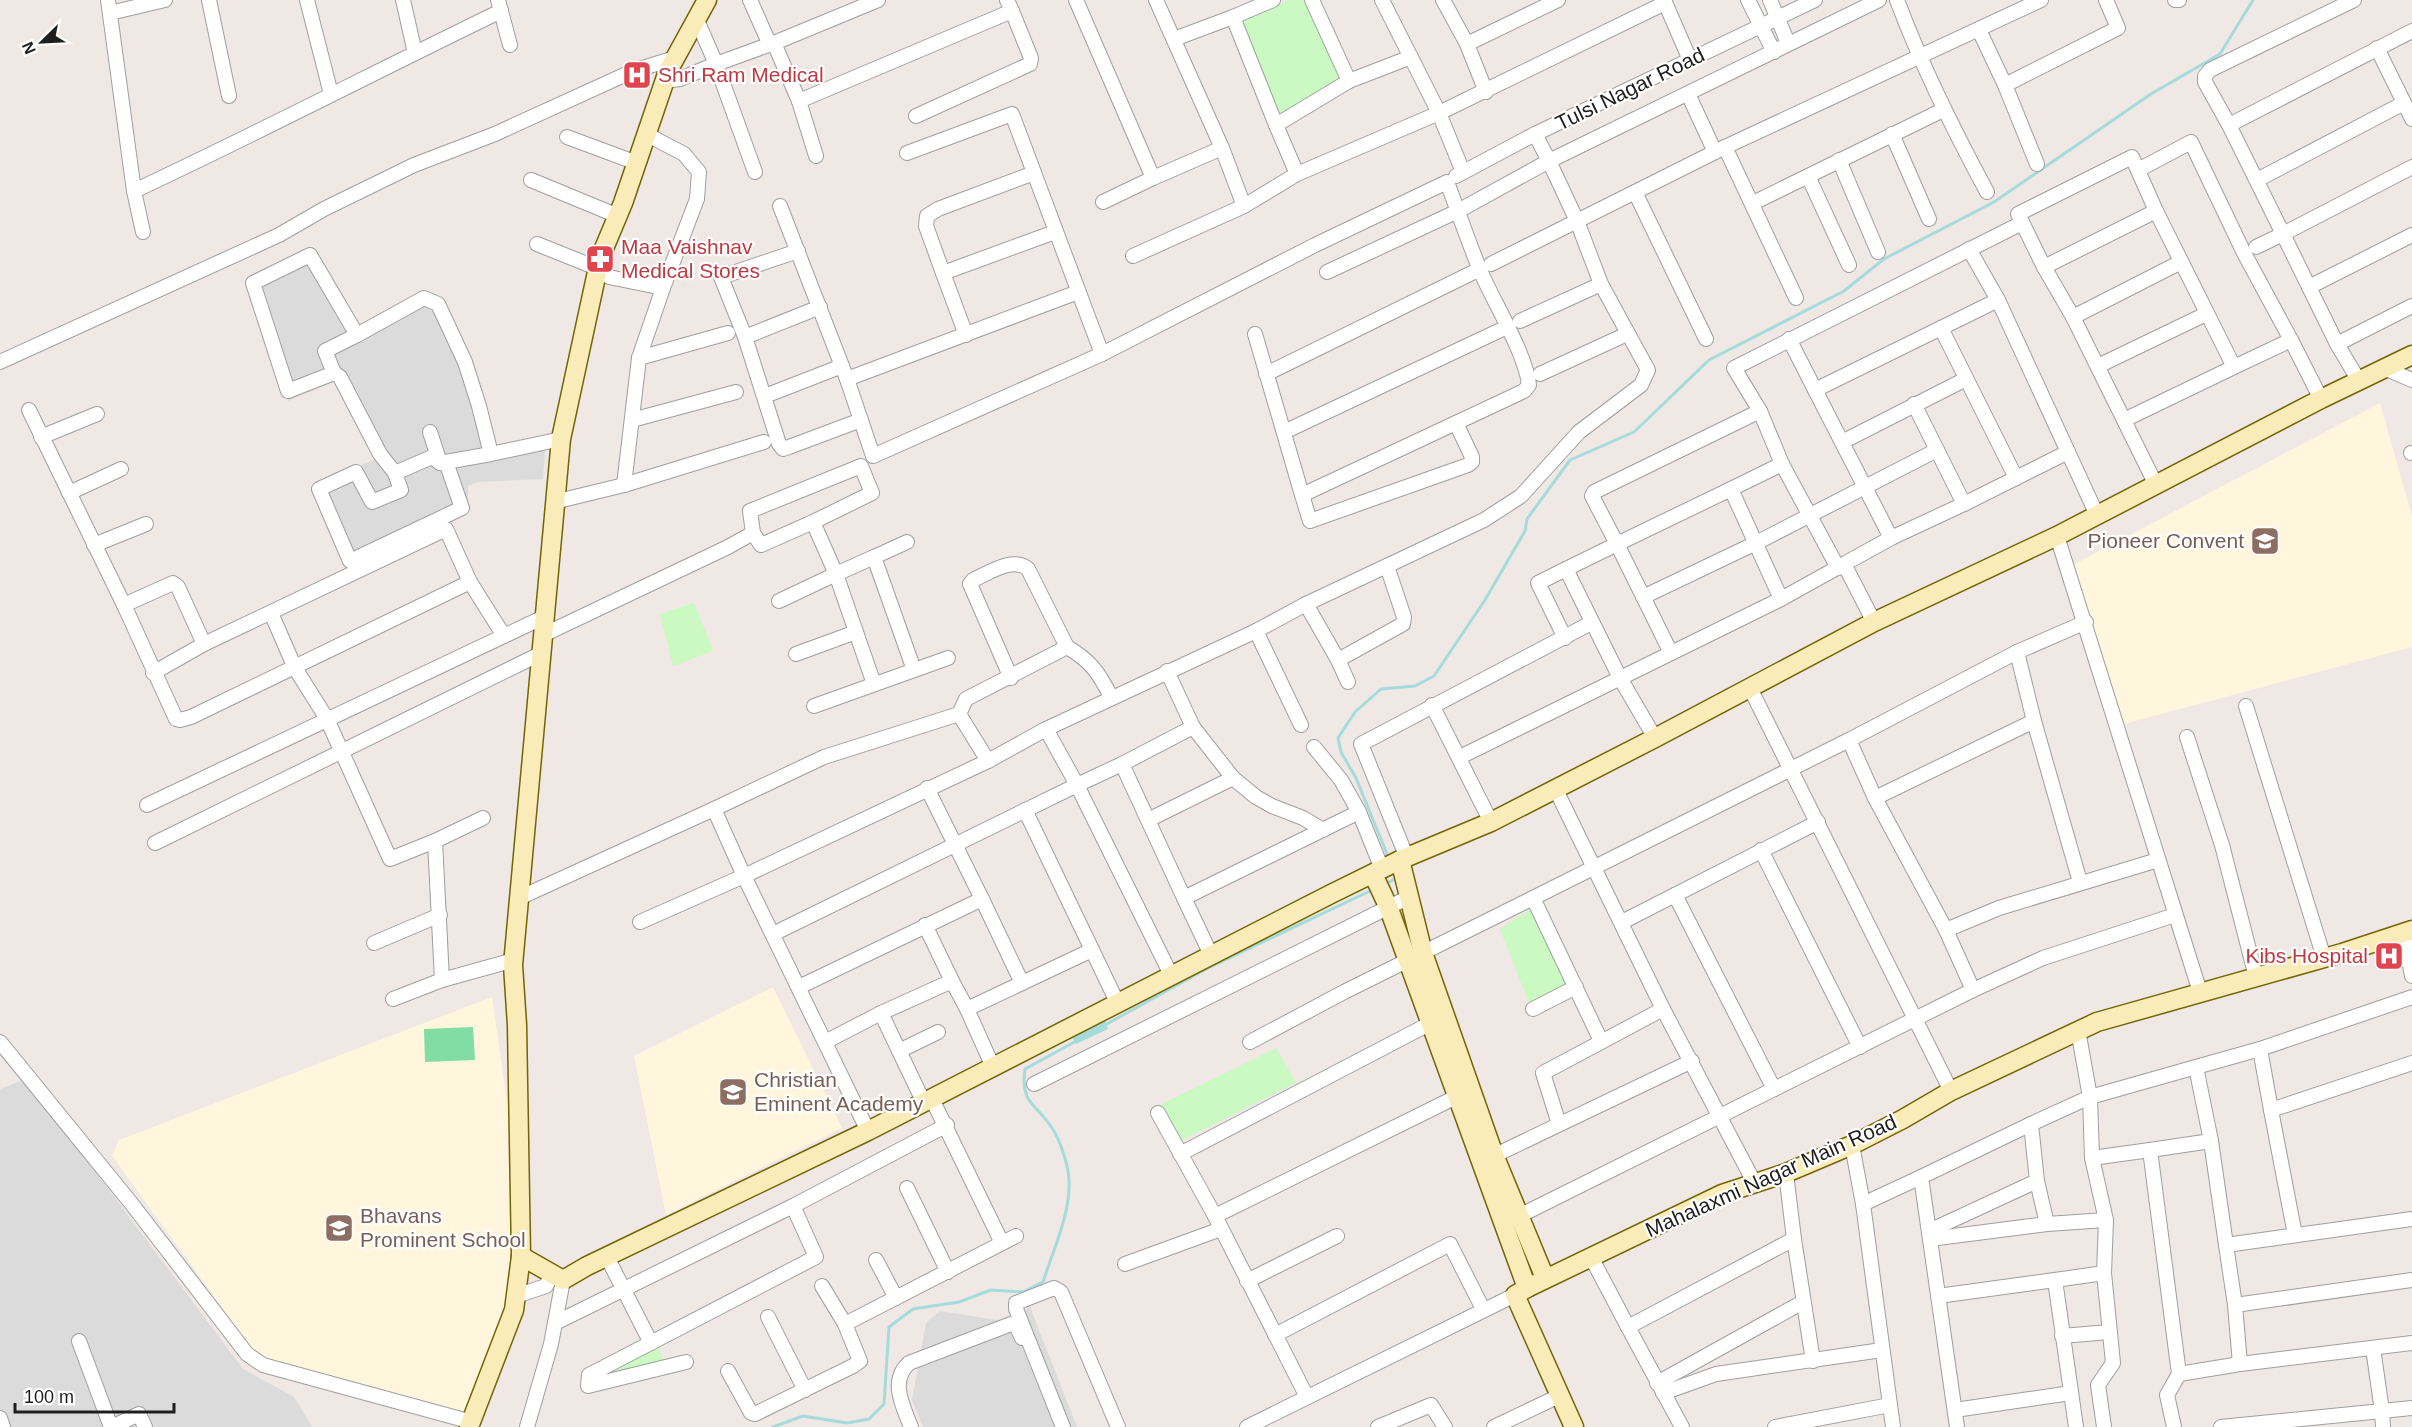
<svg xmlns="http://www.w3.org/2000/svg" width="2412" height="1427" font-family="Helvetica,sans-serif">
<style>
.residential{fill:#dcdbdb}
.education{fill:#fff6dd}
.park{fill:#caf9c1}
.pitch{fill:#82dda4}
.water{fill:#a5dcdb}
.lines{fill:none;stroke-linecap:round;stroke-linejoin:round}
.stream{stroke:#a5dcdb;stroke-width:3}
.street-casing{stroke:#9f9f9f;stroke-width:16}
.secondary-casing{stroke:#736406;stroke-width:21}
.street{stroke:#fff;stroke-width:14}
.secondary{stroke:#f9ecb8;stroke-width:18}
.labels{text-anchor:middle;stroke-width:4.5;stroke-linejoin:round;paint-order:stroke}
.health-label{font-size:21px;fill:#be3a42;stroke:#fff;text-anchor:start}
.street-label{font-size:21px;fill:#1e1e1e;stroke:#fff}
.education-label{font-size:21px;fill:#785e54;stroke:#fff;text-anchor:start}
</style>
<rect width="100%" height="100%" fill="#efe8e4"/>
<g class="residential">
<polygon points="314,252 359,329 424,295 440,300 496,446 546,436 543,479 478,482 468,486 468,513 348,568 314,485 376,459 337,380 288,401 249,282"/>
<polygon points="26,1079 243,1369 294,1397 312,1427 0,1427 0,1089"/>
<polygon points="1030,1307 1077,1427 923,1427 912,1400 926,1323 940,1311 1009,1322"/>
</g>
<g class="education">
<polygon points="2380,403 2412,516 2412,647 2124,724 2071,566"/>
<polygon points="773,987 842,1128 666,1215 634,1056"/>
<polygon points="492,997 515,1157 514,1299 465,1412 258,1357 112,1156 119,1140"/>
</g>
<g class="park">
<polygon points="1289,0 1307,0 1343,81 1277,114 1239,21"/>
<polygon points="694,603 713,651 673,666 660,614"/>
<polygon points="1544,900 1575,983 1530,1006 1500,929"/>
<polygon points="1276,1048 1296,1083 1180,1141 1160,1105"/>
<polygon points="656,1343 663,1360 597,1378"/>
</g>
<polygon class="pitch" points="473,1027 475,1060 425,1062 424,1029"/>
<polygon class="water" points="1104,1016 1108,1029 1076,1044 1069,1032"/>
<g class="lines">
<g class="stream">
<polyline points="1389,859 1356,778 1341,752 1338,738 1355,712 1381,689 1415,686 1434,676 1485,600 1525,531 1527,519 1570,460 1634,432 1709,360 1844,291 1884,259 1994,202 2151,94 2220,54 2253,0"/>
<polyline points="1383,885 1397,878 1396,876"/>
<polyline points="1105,1025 1208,968 1372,890"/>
<path d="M773,1427L803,1416L847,1423L869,1419L884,1404L889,1327L913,1309L959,1302L991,1290L1023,1292L1043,1282C1054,1247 1074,1207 1068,1171C1066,1159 1059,1138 1052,1128C1036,1103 1020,1104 1025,1069L1078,1040"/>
</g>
<g class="street-casing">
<g id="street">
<polyline points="108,0 134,191 143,232"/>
<polyline points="209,0 229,96"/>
<polyline points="307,0 331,94"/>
<polyline points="403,0 415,53"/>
<polyline points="498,0 510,45"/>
<polyline points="750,0 770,45"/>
<polyline points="1076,0 1153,178 1103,202"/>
<polyline points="1156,0 1222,148 1244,206"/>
<polyline points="1312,0 1349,81"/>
<polyline points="1382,0 1439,113 1665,3"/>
<polyline points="1443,0 1467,44 1486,92"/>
<polyline points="1664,0 1690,60"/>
<polyline points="1748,0 1774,52"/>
<polyline points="1770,0 1788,43"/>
<path d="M1897,0C1922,67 1953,129 1987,192"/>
<polyline points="2175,0 2179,0"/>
<polyline points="2354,0 2210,70 2205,76 2205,82 2229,125 2412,31"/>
<polyline points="110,13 165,0"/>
<polyline points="1233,17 1273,0"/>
<polyline points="1979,30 2005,85"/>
<polyline points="1174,39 1233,17 1276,125"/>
<polyline points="774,43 799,101"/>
<polyline points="1467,44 1558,0"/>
<polyline points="2377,48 2412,119"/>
<polyline points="1411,57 1349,81 1276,125 1297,174 1439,113 1463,172"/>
<polyline points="664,81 680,79 716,64 696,18"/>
<polyline points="1688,94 1715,152"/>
<polyline points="916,116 1030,64 1031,58 1012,11"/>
<polyline points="2229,125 2283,234 2256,247"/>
<polyline points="1892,134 1929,219"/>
<polyline points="567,137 637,163"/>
<polyline points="907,153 1012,114 1102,354"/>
<polyline points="816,156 799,101 1012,11 1007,0"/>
<polyline points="1839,160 1878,252"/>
<polyline points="2037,164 2005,85 2118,28 2106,0"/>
<polyline points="2412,167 2283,234 2309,287 2412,235"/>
<polyline points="2138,170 2191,142 2244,253 2291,340 2234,367 2156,211 2132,157 2018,214 2044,267 2073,317 2156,485"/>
<polyline points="755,172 716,64 774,43 878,0"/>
<polyline points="1456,176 1535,134 1815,0"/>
<polyline points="1808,176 1849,265"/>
<polyline points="1153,178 1222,148"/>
<polyline points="531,180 618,216"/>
<polyline points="2257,180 2404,103"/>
<path d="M134,191C258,133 379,70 501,11"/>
<polyline points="1635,192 1706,339"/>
<polyline points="1753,203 1943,110"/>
<path d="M780,206L847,379L873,456L1102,354L1315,245L1447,182C1458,211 1468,241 1480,270C1493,301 1526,354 1529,385L1524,391L1302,495L1255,334"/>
<polyline points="537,244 597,268"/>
<polyline points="1969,249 1998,300 2097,515"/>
<polyline points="798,251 721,277 745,337 779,444 783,449 789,447 861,420"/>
<polyline points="1133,256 1244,206 1297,174"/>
<polyline points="1491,264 1725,147"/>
<polyline points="2044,267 2156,211"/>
<polyline points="1327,272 1458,211 1549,161 1535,134"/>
<polyline points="943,273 926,226 927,216 938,209 1034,173"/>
<polyline points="609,277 663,288"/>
<polyline points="2309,287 2337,344"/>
<polyline points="1796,298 1725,147 2041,0"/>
<polyline points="2073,317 2181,262"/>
<polyline points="1520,321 1601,284"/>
<polyline points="1941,328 2016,478"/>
<polyline points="966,335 943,273 1055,232"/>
<polyline points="745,337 820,307"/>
<polyline points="1789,339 1891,538"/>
<polyline points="2291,340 2321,399"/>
<polyline points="639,358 663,288 697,199 699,172 684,154 646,134"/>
<polyline points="0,362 279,235 324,209 414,165 495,134 633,71 675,58"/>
<polyline points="2098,366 2206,314"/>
<polyline points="2384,368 2412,380"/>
<polyline points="334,373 325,351 357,335"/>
<polyline points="1266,374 1480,269"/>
<polyline points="1540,374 1627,334"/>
<polyline points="847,379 1078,292"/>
<polyline points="2359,381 2337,344 2412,306"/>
<polyline points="1815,390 1998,300"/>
<polyline points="765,396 842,366"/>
<polyline points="29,410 124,605 176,719 180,720 191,717 470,582 446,529 204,644 153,673"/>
<polyline points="632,420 736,392"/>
<polyline points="2124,420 2234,367"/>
<polyline points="430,432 440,463"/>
<polyline points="1284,432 1507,327"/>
<polyline points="41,437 97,414"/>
<polyline points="1842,442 1966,379"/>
<polyline points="2411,453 2412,453"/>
<polyline points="491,454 440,463 432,457 395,473 380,454 340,377 334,373 288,391 253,283 310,255 357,335 424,298 438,304 465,362 479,406 491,454 561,439"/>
<polyline points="395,473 401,490 372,502 356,472 319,489 350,561 462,508 446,462"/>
<polyline points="624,485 639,358 728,333"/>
<polyline points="1731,489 1782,464"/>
<polyline points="69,493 121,469"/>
<polyline points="1302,495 1310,521 1468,465 1472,462 1472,457 1456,423"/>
<polyline points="554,502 624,485 764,442"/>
<polyline points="1964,504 2068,452"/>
<polyline points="813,522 761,545 753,533 750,511 861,466 872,493 813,522 836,574 874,557 914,670"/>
<polyline points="2057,536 2200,992"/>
<polyline points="94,545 146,524"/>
<polyline points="874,557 907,542"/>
<polyline points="1844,564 1891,538 1964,504 1914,404"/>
<polyline points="1838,568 1782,464 1760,411 1734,368 2022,223"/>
<polyline points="470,582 504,636"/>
<polyline points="1643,597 1756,543 1937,450"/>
<polyline points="1781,599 1844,564 1874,622"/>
<polyline points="779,601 836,574 856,632"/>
<polyline points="1306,604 1338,660"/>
<polyline points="124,605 173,583 178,587 204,644"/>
<polyline points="271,613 295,668 327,719 390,859 435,841 442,980 393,999"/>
<polyline points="1256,631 1301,725"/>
<polyline points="543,635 728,547 753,533"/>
<polyline points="1565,638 1538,583 1566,569"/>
<path d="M1067,647C1091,661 1099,673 1111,697"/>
<polyline points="796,654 856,632 874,684"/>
<polyline points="1348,682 1338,660 1403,624 1404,617 1387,566"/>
<polyline points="1750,688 1951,1091"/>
<polyline points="1432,705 1491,822"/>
<polyline points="814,706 948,658"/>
<polyline points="2246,706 2324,958"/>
<polyline points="959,714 988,761"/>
<polyline points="2034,721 1875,798 1946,930 1999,908 2158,860"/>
<polyline points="1193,727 1233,778 1256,797 1272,806 1303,818 1323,830"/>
<polyline points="1046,729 1077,785 1122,764 1184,898 1359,812 1382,869"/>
<polyline points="2187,737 2222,845 2256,977"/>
<polyline points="1655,738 1620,678 1566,569 1617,544 1671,653"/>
<polyline points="1314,747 1341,780 1359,812"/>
<polyline points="1460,757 1781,599 1731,489 1617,544 1592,496 1594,492 1760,411"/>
<polyline points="1122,764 1193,727 1167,671"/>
<polyline points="1555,788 1663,1009 1754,1182"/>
<polyline points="1875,798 1849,740 2017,652"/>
<polyline points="147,805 544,617"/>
<path d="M714,809L824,757L959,714L966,699L1067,647L1028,569C1013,556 989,573 973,580L970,584L1011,678"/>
<polyline points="1025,810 1118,1004"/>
<polyline points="1148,820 1233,778"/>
<polyline points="435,841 483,818"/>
<polyline points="155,843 542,653"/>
<polyline points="1761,850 1860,1047"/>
<polyline points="1407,858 1361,744 1591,623"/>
<polyline points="2080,882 2034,721 2017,652 2086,622"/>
<polyline points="1675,895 1774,1089"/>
<polyline points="519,898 714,809 744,876 868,1131"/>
<polyline points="1184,898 1212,957"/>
<polyline points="982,899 1022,983"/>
<polyline points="640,922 744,876 988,761 1046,729 1256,631 1306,604 1484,520 1521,496 1579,432 1641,385 1648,370 1601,284 1577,221 1549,161 1879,0"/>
<polyline points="1622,922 1818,822"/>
<polyline points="925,925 952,981"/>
<polyline points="1946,930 1973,990"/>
<polyline points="2404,932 2412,976"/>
<polyline points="773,934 1077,785 1172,977"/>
<polyline points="374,943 440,915"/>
<polyline points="442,980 514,960"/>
<polyline points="799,987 982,899 927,788"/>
<polyline points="967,1009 993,1067"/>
<polyline points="1533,1009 1576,987"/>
<polyline points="881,1013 924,1103"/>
<polyline points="1601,1041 1533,898 1849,740"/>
<polyline points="0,1042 131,1203 247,1354 263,1365 472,1422"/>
<polyline points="825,1042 881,1013 952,981 967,1009 1092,950"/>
<polyline points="1250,1042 1344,992 1533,898"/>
<polyline points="2260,1049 2271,1110"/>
<polyline points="899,1051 938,1032"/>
<polyline points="2196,1067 2260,1049 2412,997"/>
<polyline points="1034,1084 1409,897"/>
<polyline points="931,1097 1002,1243"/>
<polyline points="1158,1113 1215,1216 1307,1397"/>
<polyline points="1559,1124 1543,1073 1663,1009"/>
<polyline points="2031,1124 2090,1097 2078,1030"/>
<polyline points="1852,1145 1863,1204 1893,1427"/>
<polyline points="2150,1150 2211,1141"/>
<polyline points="1180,1154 1429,1024"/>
<polyline points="2092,1158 2106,1220 2104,1273"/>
<polyline points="1485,1160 1692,1061"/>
<polyline points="1786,1173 1794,1239"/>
<polyline points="2037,1181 2047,1224"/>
<polyline points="907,1188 948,1272"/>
<polyline points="1863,1204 1921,1177"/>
<polyline points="1215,1216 1456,1097"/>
<polyline points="1513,1219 1973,990 2043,958 2175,915"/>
<polyline points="1929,1231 2037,1181 2031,1124 1921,1177 1957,1427"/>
<polyline points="2295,1235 2271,1110 2412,1063"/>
<polyline points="1930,1239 2047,1224 2106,1220"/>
<polyline points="2226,1245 2211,1141 2196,1067 2090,1097 2092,1158 2150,1150 2179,1374 2240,1364"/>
<polyline points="607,1257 651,1343"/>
<polyline points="1591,1257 1628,1327"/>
<polyline points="876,1260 896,1298"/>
<polyline points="1125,1264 1221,1229"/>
<polyline points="2055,1280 2104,1273 2113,1363 2098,1385 2104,1427"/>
<polyline points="2412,1280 2235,1305 2240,1364 2412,1343"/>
<polyline points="1247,1281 1337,1236"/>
<polyline points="822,1286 845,1324"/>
<polyline points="516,1296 546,1286 552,1274"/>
<polyline points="1938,1296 2055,1280 2076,1427"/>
<polyline points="2235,1305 2226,1245 2412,1219"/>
<polyline points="768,1317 805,1390"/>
<polyline points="555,1323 793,1206 947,1125"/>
<polyline points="1275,1335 1450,1244 1483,1309"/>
<polyline points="2062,1336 2109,1332"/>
<polyline points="79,1341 111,1427"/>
<polyline points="686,1362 588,1386 589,1375 816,1257 793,1206"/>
<polyline points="728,1371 751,1413 755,1414 853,1366 860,1361 845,1324 1016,1236"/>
<polyline points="1657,1383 1803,1302"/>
<polyline points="1663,1393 1716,1374 1882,1350"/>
<polyline points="1955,1410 2071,1393"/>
<polyline points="0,1418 3,1427"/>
<polyline points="112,1427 139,1414 145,1427"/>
<polyline points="527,1427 551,1344 563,1280"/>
<path d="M911,1427C903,1406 889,1381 909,1363L1011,1324L1017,1327L1022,1338"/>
<polyline points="1063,1427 1016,1309 1016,1303 1054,1288 1061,1292 1118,1427"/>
<polyline points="1247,1427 1515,1295"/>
<polyline points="1378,1427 1431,1405 1445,1427"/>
<polyline points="1494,1427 1559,1396"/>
<polyline points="1682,1427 1628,1327 1794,1239 1813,1361"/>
<polyline points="1775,1427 1890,1405"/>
<polyline points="2174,1427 2167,1395 2179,1374"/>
<polyline points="2221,1427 2382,1411 2373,1348"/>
<polyline points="2383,1427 2382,1411 2412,1408"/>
</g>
</g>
<g class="secondary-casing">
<g id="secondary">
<polyline points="1400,860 1423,953 1494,1155 1545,1278"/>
<polyline points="1373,874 1388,906 1527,1288"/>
<polyline points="521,1256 563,1280 587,1266 868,1131 1331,894 1400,860 1491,822 1655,738 1874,622 2057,536 2321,399 2412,355"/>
<polyline points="469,1427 514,1310 521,1256 517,1025 513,965 561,439 600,258 623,203 668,71 707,0"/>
<polyline points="1574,1427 1515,1295 1527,1288 1722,1194 1786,1173 1852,1145 1903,1119 1951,1091 2097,1022 2342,953 2412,930"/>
</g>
</g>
<use href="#street" class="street"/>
<use href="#secondary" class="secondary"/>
</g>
<defs>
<g id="hospital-square" transform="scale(1.5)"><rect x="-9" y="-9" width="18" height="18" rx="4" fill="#e0444e" stroke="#fff"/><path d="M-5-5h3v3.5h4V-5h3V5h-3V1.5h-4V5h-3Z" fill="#fff"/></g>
<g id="pharmacy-square" transform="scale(1.5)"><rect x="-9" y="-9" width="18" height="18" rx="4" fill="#e0444e" stroke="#fff"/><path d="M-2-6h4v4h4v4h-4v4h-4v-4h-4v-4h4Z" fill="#fff"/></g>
<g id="school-square" transform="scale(1.5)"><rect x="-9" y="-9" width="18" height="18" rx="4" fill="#8d6e63" stroke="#fff"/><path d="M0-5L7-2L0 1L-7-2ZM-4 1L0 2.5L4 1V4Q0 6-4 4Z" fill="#fff"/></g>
<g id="university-square" transform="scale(1.5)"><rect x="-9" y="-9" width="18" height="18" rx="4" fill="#8d6e63" stroke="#fff"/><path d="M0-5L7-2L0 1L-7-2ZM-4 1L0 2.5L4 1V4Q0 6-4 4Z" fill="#fff"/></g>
</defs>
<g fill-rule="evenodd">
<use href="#hospital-square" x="637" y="75"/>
<use href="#pharmacy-square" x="600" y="259"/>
<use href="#school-square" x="2265" y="541"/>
<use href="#hospital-square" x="2389" y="956"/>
<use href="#university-square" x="733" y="1092"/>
<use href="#school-square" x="339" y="1228"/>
</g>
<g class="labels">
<g class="health-label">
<text x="658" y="82">Shri Ram Medical</text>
<text x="621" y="254">Maa Vaishnav<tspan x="621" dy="24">Medical Stores</tspan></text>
<text x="2368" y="963" text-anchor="end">Kibs Hospital</text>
</g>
<g class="street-label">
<text transform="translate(1630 89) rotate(-26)" y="7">Tulsi Nagar Road</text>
<text transform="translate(1771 1176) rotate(-24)" y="7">Mahalaxmi Nagar Main Road</text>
</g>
<g class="education-label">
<text x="2244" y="548" text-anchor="end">Pioneer Convent</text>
<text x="754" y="1087">Christian<tspan x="754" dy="24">Eminent Academy</tspan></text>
<text x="360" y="1223">Bhavans<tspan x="360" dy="24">Prominent School</tspan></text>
</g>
</g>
<g transform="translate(42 42) rotate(246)" stroke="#ffffff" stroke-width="4.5" paint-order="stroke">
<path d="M0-4.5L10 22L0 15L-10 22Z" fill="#1e1e1e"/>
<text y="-9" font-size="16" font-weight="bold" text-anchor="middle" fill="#1e1e1e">N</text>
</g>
<path d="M15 1403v9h159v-9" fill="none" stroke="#1e1e1e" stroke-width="3"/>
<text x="24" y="1403" font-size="18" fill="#1e1e1e" stroke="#ffffff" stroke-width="4.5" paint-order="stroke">100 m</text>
</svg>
